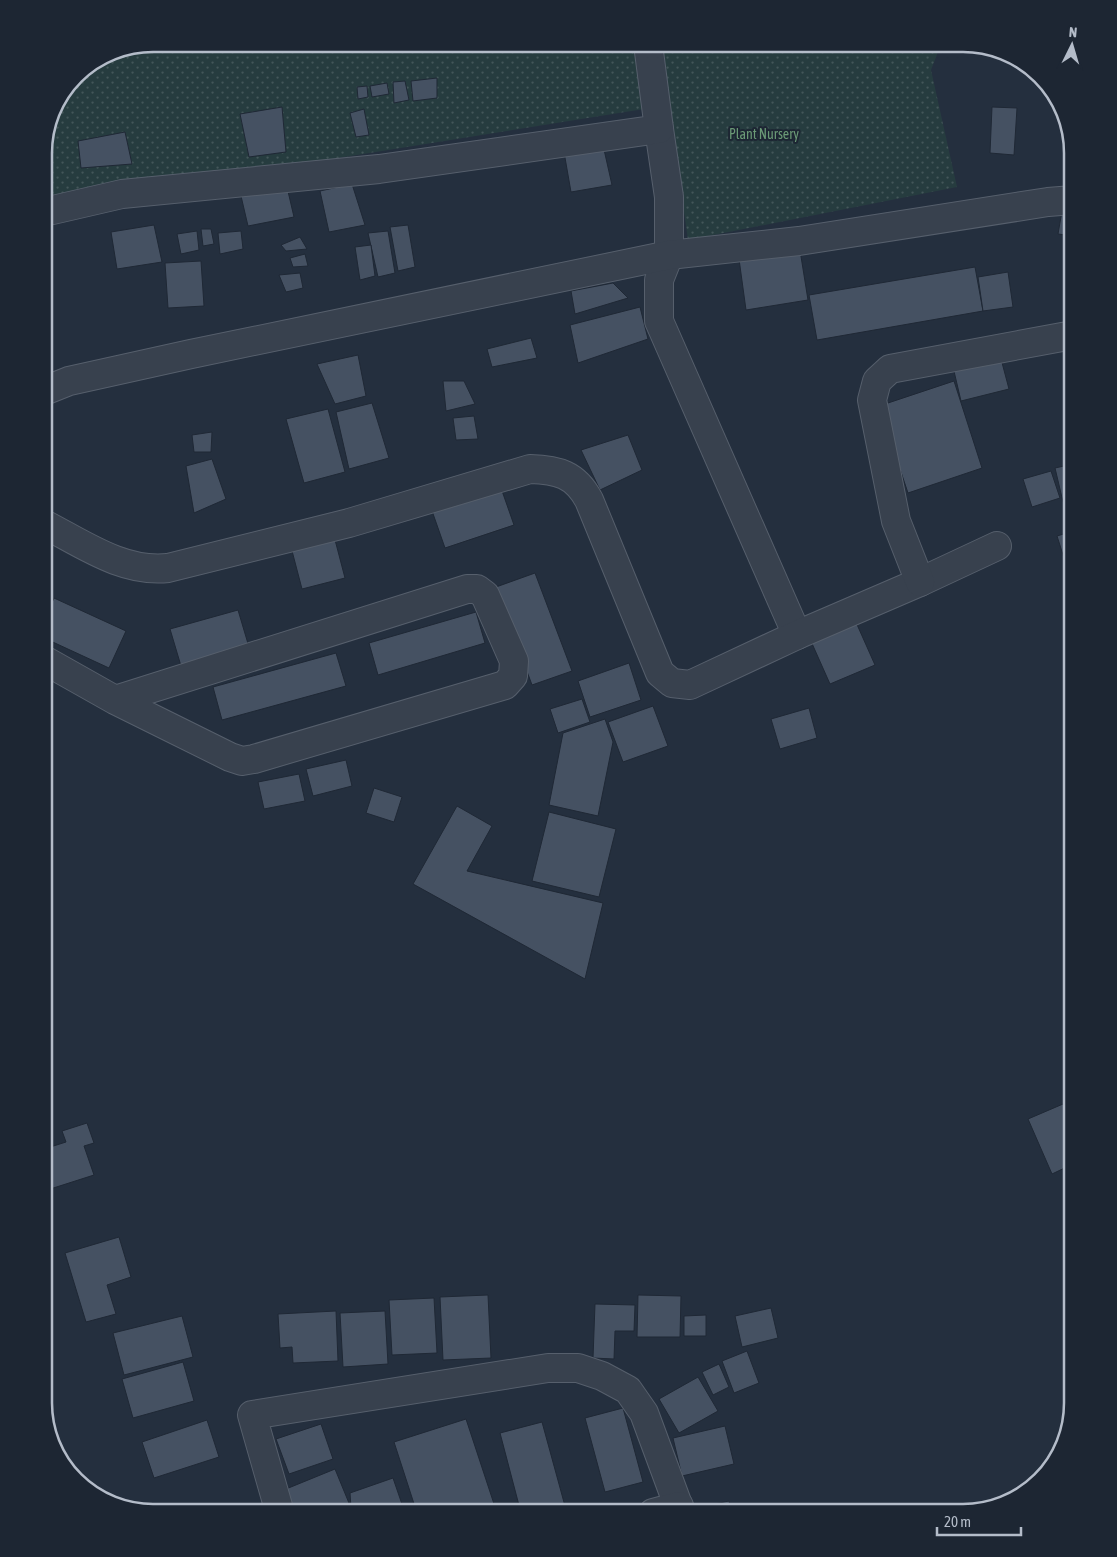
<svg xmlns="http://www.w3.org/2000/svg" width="1117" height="1557" font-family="'Asap Condensed',sans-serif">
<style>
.garden{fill:url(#garden-dots)}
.building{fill:#455162;stroke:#1f2835}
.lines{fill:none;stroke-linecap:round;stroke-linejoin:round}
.minor-casing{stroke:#565f6c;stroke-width:30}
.minor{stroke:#38414e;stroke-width:28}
.labels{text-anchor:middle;stroke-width:4;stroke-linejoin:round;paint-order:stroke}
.park-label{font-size:14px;fill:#6b9a76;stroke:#1d2633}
.rim{fill:none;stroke:#b4bcc9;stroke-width:2.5}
</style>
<defs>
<pattern id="garden-dots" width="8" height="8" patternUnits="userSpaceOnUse" patternTransform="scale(1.25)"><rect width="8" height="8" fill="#263c3f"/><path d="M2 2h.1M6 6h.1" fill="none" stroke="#435659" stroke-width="1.8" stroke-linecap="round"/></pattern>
</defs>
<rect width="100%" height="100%" fill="#242f3e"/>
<polygon class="garden" points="154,44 941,44 931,70 957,187 688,240 669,105 44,205 44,146 55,105 81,71 112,52"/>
<g class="building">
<polygon points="437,78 437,98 413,101 411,81"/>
<polygon points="405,81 409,100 394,103 393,82"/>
<polygon points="387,83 389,94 372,97 370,86"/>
<polygon points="367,86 368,97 358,99 357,87"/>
<polygon points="282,107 286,152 249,157 240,114"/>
<polygon points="992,107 1017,108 1014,155 990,153"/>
<polygon points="364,109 369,135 356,137 350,113"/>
<polygon points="125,132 132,164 81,168 78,141"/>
<polygon points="603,145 612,185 571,192 564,152"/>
<polygon points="352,184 365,225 329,232 320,191"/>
<polygon points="287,187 294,217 248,226 241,196"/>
<polygon points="1063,205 1073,207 1073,236 1058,234"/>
<polygon points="154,225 162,262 117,269 111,232"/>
<polygon points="408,225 415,267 398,271 390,227"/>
<polygon points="201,229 211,229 214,244 203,246"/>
<polygon points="197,231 199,250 181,254 177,234"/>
<polygon points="241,231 243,249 220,254 218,233"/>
<polygon points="388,231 395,273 378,277 368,233"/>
<polygon points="300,237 307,249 286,251 281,245"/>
<polygon points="371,245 375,276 360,280 355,247"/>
<polygon points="800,250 808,300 746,310 739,259"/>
<polygon points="305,254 308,266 293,267 290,258"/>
<polygon points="201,261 204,306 168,308 165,263"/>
<polygon points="975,267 983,311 817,340 809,295"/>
<polygon points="1008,272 1013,307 983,311 978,277"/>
<polygon points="300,273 303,288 286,292 279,275"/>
<polygon points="613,283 628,298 575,314 571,291"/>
<polygon points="640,307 648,339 578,363 570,325"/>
<polygon points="44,312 49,329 44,330"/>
<polygon points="531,338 537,358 492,367 487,349"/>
<polygon points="358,355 366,396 335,404 317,364"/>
<polygon points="1000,355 1009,389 961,401 953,367"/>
<polygon points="443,381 464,381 475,404 446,411"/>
<polygon points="954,381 982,468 908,493 879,406"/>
<polygon points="372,403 389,458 349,469 336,412"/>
<polygon points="328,409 345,472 304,483 286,419"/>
<polygon points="474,416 478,439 456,440 453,418"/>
<polygon points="212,432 211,452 194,452 192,435"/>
<polygon points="628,435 642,470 600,490 581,450"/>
<polygon points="212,459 226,499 194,513 186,466"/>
<polygon points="1073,464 1073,499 1063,502 1055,468"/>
<polygon points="1051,471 1060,498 1032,507 1023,479"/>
<polygon points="500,485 514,525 445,548 431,508"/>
<polygon points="1073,531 1073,579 1071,580 1057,536"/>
<polygon points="334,536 345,578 302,589 291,547"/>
<polygon points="535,573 572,671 532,685 496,587"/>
<polygon points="54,598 126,631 109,668 44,638 44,621"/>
<polygon points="238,610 249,647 181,666 170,629"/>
<polygon points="476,612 485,643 378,675 369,643"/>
<polygon points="855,620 875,665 830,684 810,639"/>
<polygon points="336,653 346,686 222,720 213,687"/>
<polygon points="629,663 641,700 590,717 578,681"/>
<polygon points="582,699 590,722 558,733 550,709"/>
<polygon points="653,706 668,746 623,762 608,722"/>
<polygon points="809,708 817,738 780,749 771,719"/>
<polygon points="605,719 613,742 598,816 549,805 563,733"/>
<polygon points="346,760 352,786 313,796 306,769"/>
<polygon points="299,774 305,801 264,809 258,782"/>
<polygon points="374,788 402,797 394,822 366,813"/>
<polygon points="457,806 492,826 467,871 603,903 585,979 413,884"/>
<polygon points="549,812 616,829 599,897 532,881"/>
<polygon points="1063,1104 1073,1126 1073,1164 1052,1174 1028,1119"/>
<polygon points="87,1123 94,1143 84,1146 94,1175 44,1191 44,1149 66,1142 62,1131"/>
<polygon points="1073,1200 1073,1226 1066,1202"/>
<polygon points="119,1237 131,1277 107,1285 116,1314 86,1322 65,1253"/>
<polygon points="488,1295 491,1358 443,1360 440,1297"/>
<polygon points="638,1295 681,1296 680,1337 637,1337"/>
<polygon points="434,1298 437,1353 392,1355 389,1300"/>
<polygon points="595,1304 635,1305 634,1331 615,1331 614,1359 593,1358"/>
<polygon points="771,1308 778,1338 742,1347 735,1316"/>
<polygon points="336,1311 338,1361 293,1363 292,1347 280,1348 278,1314"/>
<polygon points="385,1311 388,1364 343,1367 340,1313"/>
<polygon points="706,1315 706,1336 684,1336 684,1316"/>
<polygon points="182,1316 193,1357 124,1375 113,1333"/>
<polygon points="747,1351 759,1383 734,1393 722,1361"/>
<polygon points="183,1362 194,1401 133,1418 122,1379"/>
<polygon points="719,1364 729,1387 713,1395 702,1372"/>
<polygon points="698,1377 718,1411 679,1433 659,1399"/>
<polygon points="623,1408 643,1482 605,1492 585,1418"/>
<polygon points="466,1419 497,1513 417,1513 394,1442"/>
<polygon points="207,1420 219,1457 154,1478 142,1442"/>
<polygon points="542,1422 565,1506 538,1513 521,1513 500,1433"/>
<polygon points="321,1424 333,1459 289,1474 276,1439"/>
<polygon points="725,1426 734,1464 682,1476 673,1438"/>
<polygon points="335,1469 351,1508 339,1513 296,1513 286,1489"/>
<polygon points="393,1478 405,1513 353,1513 351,1508 350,1493"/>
<polygon points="729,1501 731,1510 754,1506 755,1513 707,1513 705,1506"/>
</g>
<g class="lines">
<g class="minor-casing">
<g id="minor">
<polyline points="659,129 669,197 669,255 659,280 659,321 797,635"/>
<polyline points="44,212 122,194 379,169 659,129 648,44"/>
<polyline points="44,391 69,381 191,354 669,255 799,241 1048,202 1073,200"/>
<path d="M44,524C83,544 123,573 168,568L349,523L530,469C558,470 575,474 589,500L660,673L672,683L690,685L797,635L920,582L997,546"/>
<polyline points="920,582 896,521 872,400 877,381 890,369 1073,335"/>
<polyline points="44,660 115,700 230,757 242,761 254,759 505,685 513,676 514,661 485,595 477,589 467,589 115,700"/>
<polyline points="280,1513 252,1415 548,1368 578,1368 602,1376 628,1390 644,1413 681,1513"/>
<polyline points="653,1513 679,1506"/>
</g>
</g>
<use href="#minor" class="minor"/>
</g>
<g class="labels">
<g class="park-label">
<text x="764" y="139">Plant Nursery</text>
</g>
</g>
<path d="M0 0H1117V1557H0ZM153 52H963A101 101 0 0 1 1064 153V1403A101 101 0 0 1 963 1504H153A101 101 0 0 1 52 1403V153A101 101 0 0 1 153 52Z" fill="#1d2633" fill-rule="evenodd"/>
<path class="rim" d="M153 52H963A101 101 0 0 1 1064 153V1403A101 101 0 0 1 963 1504H153A101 101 0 0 1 52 1403V153A101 101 0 0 1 153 52Z"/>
<g transform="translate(1072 45) rotate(5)" stroke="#1d2633" stroke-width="4" paint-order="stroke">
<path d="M0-4L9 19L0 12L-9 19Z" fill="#b4bcc9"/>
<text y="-8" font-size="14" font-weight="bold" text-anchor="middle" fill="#b4bcc9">N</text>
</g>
<path d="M937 1527v8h84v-8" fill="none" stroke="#b4bcc9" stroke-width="2.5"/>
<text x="944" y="1527" font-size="15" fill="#b4bcc9" stroke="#1d2633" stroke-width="4" paint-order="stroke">20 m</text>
</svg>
